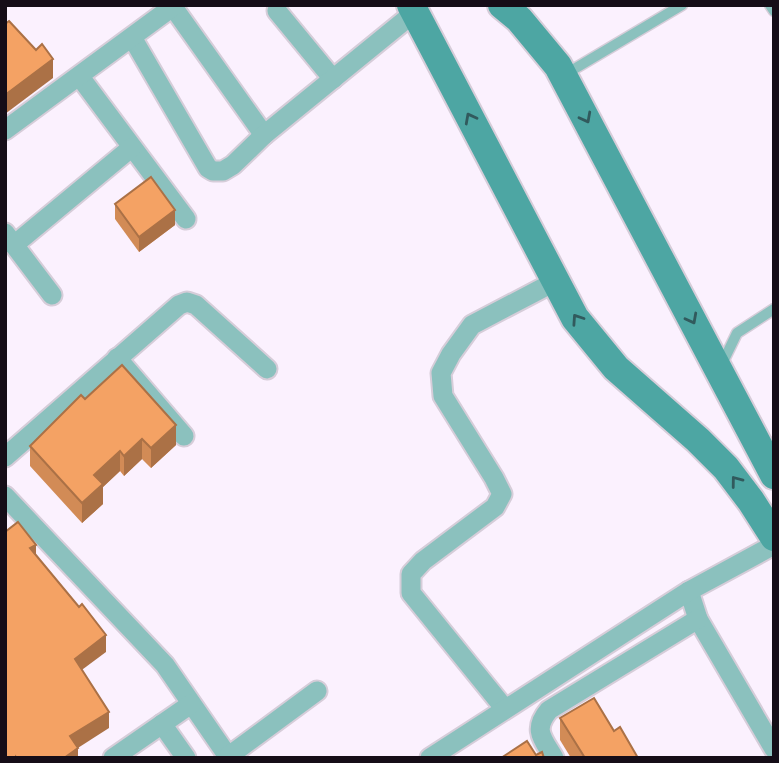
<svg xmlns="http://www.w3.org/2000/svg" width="779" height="763" font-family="'Public Sans',sans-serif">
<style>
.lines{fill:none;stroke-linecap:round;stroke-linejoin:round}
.lane-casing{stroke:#d6cdd9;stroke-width:13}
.street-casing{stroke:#d6cdd9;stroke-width:23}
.secondary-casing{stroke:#d6cdd9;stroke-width:32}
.lane{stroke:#8bc1be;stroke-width:10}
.street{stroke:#8bc1be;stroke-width:19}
.secondary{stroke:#4da6a3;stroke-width:28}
.wall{fill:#d28b56}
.shaded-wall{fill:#ab7146}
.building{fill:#f4a264;stroke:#ab7146;stroke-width:2}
.oneway{stroke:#315a5d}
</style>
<rect width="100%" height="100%" fill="#fbf1fe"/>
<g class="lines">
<g class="lane-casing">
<g id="lane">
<polyline points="770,5 774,11"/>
<polyline points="564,75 682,5"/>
<polyline points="721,366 737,333 774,309"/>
</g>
</g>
<g class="street-casing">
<g id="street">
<polyline points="173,7 264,135"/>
<polyline points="277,11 333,79"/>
<polyline points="133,39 208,168 213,171 223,171 233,165 264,135 415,12"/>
<polyline points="80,77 186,219"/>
<polyline points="5,130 175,5"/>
<polyline points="5,233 52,295"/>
<polyline points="14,245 131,148"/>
<polyline points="117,358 184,436"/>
<polyline points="5,457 179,305 187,302 196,305 267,369"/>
<polyline points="5,496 165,665 229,758"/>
<polyline points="689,591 698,619 774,749"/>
<polyline points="505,709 411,593 411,574 423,561 495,507 502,494 494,478 443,396 441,373 451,354 472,325 556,281"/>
<polyline points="162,724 186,758"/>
<polyline points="229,756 317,691"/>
<polyline points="113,758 191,704"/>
<polyline points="430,758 689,591 774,545"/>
<path d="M554,758C543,739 532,730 549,710L698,619"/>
</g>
</g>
<g class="secondary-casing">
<g id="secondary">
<polyline points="411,5 575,318 616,368 698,440 726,468 751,501 774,537"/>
<polyline points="502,5 519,19 558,66 774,475"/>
</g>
</g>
<use href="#lane" class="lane"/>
<use href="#street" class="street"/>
<use href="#secondary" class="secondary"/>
</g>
<g class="wall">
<polygon points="115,204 175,225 139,252 115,219"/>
<polygon points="85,399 176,445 151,468 142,459 124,476 120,471 103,487 103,504 82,523 30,466 30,446"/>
<polygon points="560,718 638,758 571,758 560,740"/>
</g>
<g class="shaded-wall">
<polygon points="53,59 53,78 5,114 5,95"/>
<polygon points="175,210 175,225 139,252 139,237"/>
<polygon points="176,425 176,445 151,468 151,448"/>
<polygon points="142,439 142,459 124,476 124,456"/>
<polygon points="120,451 120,471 103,487 103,504 82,523 82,503 94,475"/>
<polygon points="36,545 36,561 30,548"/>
<polygon points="106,635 106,652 75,675 75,659"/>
<polygon points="109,712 109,728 70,753 70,736"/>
<polygon points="78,748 78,758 64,758"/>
</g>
<g class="building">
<polygon points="9,21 36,50 42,44 53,59 5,95 5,24"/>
<polygon points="151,177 175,210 139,237 115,204"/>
<polygon points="122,365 176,425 151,448 142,439 124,456 120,451 94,475 103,484 82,503 30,446 81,395 85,399"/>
<polygon points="18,522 36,545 30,548 79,607 82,604 106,635 75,659 109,712 70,736 78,748 64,758 17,758 16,757 16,758 5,758 5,532"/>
<polygon points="594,698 614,731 620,727 638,758 585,758 560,718"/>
<polygon points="527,741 536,755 542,752 544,758 501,758"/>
</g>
<defs><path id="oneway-chevron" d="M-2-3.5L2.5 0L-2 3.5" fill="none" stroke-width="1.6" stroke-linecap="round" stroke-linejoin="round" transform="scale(1.75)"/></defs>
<g class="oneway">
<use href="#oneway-chevron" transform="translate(470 118) rotate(-118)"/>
<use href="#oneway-chevron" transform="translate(586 118) rotate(62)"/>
<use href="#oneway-chevron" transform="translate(577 319) rotate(-124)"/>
<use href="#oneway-chevron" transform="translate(692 319) rotate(62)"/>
<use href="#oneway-chevron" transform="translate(736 481) rotate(-127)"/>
</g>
<rect width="779" height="763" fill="none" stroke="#150d17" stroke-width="14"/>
</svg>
